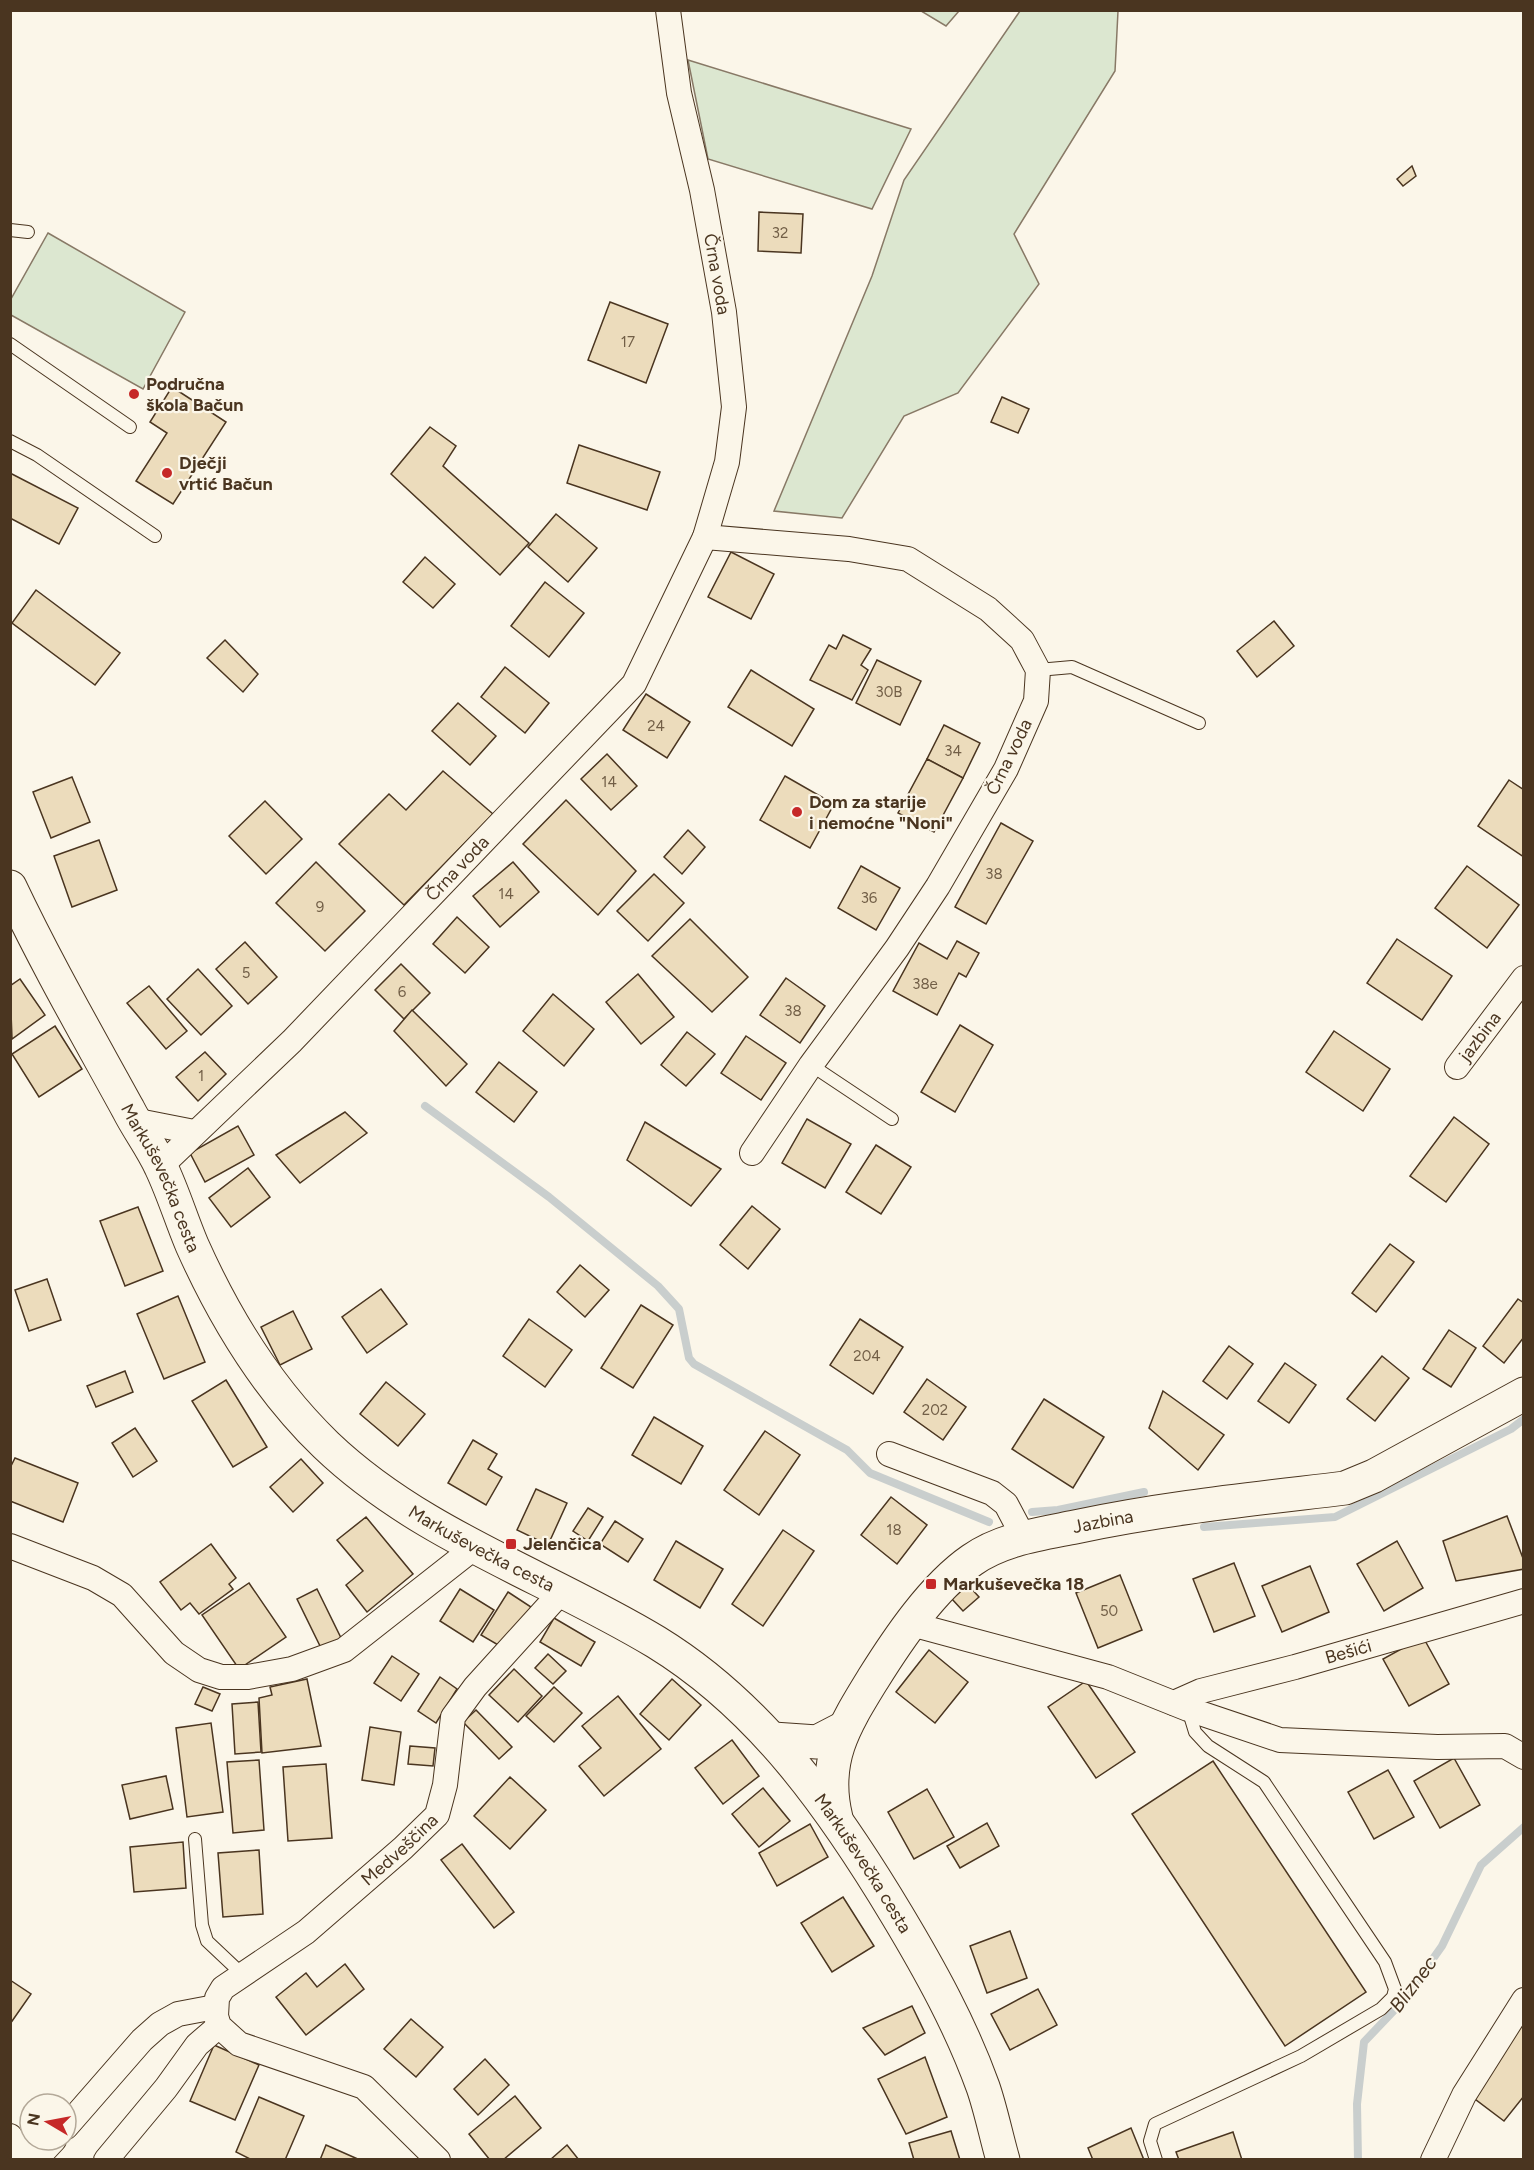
<svg xmlns="http://www.w3.org/2000/svg" width="1534" height="2170" font-family="Figtree,sans-serif">
<style>
.green{fill:#dce7d0;stroke:#887966;stroke-width:1.5}
.lines{fill:none;stroke-linecap:round;stroke-linejoin:round}
.stream{stroke:#c9cecd;stroke-width:8}
.building{fill:#ecdcbc;stroke:#4a3520;stroke-width:1.5}
.lane-casing{stroke:#4a3520;stroke-width:14}
.street-casing{stroke:#4a3520;stroke-width:26}
.secondary-casing{stroke:#4a3520;stroke-width:35}
.lane{stroke:#fbf6e9;stroke-width:12}
.street{stroke:#fbf6e9;stroke-width:24}
.secondary{stroke:#fbf6e9;stroke-width:33}
.poi-dot{fill:#c62828;stroke:#fbf6e9;stroke-width:2}
.labels{text-anchor:middle;stroke-width:4.5;stroke-linejoin:round;paint-order:stroke}
.number-label{font-size:15px;fill:#725f47}
.street-label{font-size:18px;fill:#4a3520;stroke:#fbf6e9}
.poi-label{font-size:18px;font-weight:bold;fill:#4a3520;stroke:#fbf6e9;text-anchor:start}
.water-label{font-size:20px;font-style:italic;fill:#4a3520;stroke:#fbf6e9}
</style>
<rect width="100%" height="100%" fill="#fbf6e9"/>
<g class="green">
<polygon points="921,11 959,10 959,11 946,26"/>
<polygon points="1020,11 1118,11 1115,71 1014,234 1039,284 958,393 904,416 842,518 774,511 872,276 904,180"/>
<polygon points="688,60 911,129 872,209 708,159"/>
<polygon points="48,233 185,312 143,389 11,315 11,299"/>
</g>
<g class="lines">
<g class="stream">
<polyline points="425,1106 549,1197 658,1286 679,1309 689,1358 694,1364 847,1450 870,1473 989,1522"/>
<polyline points="1032,1512 1058,1510 1144,1492"/>
<polyline points="1204,1527 1335,1517 1511,1429 1524,1419"/>
<polyline points="1358,2160 1357,2104 1364,2042 1403,2001 1442,1946 1481,1865 1524,1827"/>
</g>
</g>
<g class="building">
<polygon points="1412,166 1416,176 1403,186 1397,179"/>
<polygon points="759,212 803,214 801,253 758,251"/>
<polygon points="610,302 668,324 646,383 588,360"/>
<polygon points="172,387 226,422 173,504 136,481 167,433 150,422"/>
<polygon points="1002,397 1029,409 1018,433 991,422"/>
<polygon points="430,427 456,446 443,466 529,543 500,575 391,474"/>
<polygon points="579,445 660,472 647,510 567,483"/>
<polygon points="10,473 78,508 59,544 10,518"/>
<polygon points="556,514 597,548 568,582 528,547"/>
<polygon points="731,552 774,574 751,619 708,597"/>
<polygon points="425,557 455,584 433,608 403,582"/>
<polygon points="545,582 584,613 549,657 511,626"/>
<polygon points="36,590 120,653 95,685 12,623"/>
<polygon points="1274,621 1294,646 1257,677 1237,651"/>
<polygon points="843,635 871,649 861,665 868,670 852,700 810,680 829,645 836,649"/>
<polygon points="225,640 258,674 243,692 207,658"/>
<polygon points="877,660 921,681 900,725 856,703"/>
<polygon points="505,667 549,703 525,733 481,697"/>
<polygon points="751,670 814,709 792,746 728,707"/>
<polygon points="646,694 690,722 667,758 623,730"/>
<polygon points="458,703 496,736 470,765 432,731"/>
<polygon points="944,725 980,743 963,778 927,759"/>
<polygon points="607,754 637,786 611,810 581,779"/>
<polygon points="927,759 963,778 934,832 898,813"/>
<polygon points="443,771 493,814 404,905 339,844 389,794 406,810"/>
<polygon points="785,776 834,804 810,848 760,820"/>
<polygon points="72,777 90,822 51,838 33,792"/>
<polygon points="1509,780 1524,790 1524,857 1478,826"/>
<polygon points="566,800 636,871 598,915 523,844"/>
<polygon points="265,801 302,839 266,874 229,836"/>
<polygon points="1001,823 1033,841 986,924 955,907"/>
<polygon points="688,830 705,847 682,874 664,857"/>
<polygon points="99,840 117,890 72,907 54,856"/>
<polygon points="316,862 365,911 325,951 276,903"/>
<polygon points="513,862 539,892 500,927 473,896"/>
<polygon points="861,866 900,888 876,930 838,908"/>
<polygon points="1467,866 1519,905 1487,948 1435,908"/>
<polygon points="654,874 684,903 648,941 617,911"/>
<polygon points="457,917 489,947 465,973 433,944"/>
<polygon points="690,919 748,977 712,1012 652,956"/>
<polygon points="1397,939 1452,976 1422,1020 1367,983"/>
<polygon points="957,941 979,953 966,977 959,973 937,1015 893,991 919,943 947,959"/>
<polygon points="245,942 277,977 248,1004 216,969"/>
<polygon points="401,964 430,993 404,1019 375,990"/>
<polygon points="198,969 232,1006 201,1035 167,999"/>
<polygon points="638,974 674,1017 641,1044 606,1002"/>
<polygon points="786,978 825,1006 800,1043 760,1015"/>
<polygon points="20,979 45,1015 12,1039 10,986"/>
<polygon points="149,986 187,1031 166,1049 127,1003"/>
<polygon points="553,994 594,1029 564,1066 523,1031"/>
<polygon points="412,1010 467,1064 446,1086 394,1031"/>
<polygon points="960,1025 993,1045 955,1112 921,1092"/>
<polygon points="55,1026 82,1069 39,1097 12,1054"/>
<polygon points="1334,1031 1390,1069 1363,1111 1306,1072"/>
<polygon points="687,1032 715,1054 686,1086 661,1065"/>
<polygon points="746,1036 786,1063 761,1100 721,1073"/>
<polygon points="205,1052 226,1074 198,1101 176,1077"/>
<polygon points="499,1062 537,1092 514,1122 476,1092"/>
<polygon points="345,1112 367,1133 300,1183 276,1155"/>
<polygon points="1454,1117 1489,1144 1446,1202 1410,1176"/>
<polygon points="807,1119 851,1144 825,1188 782,1163"/>
<polygon points="645,1122 721,1169 691,1206 627,1160"/>
<polygon points="238,1126 254,1155 205,1182 190,1153"/>
<polygon points="876,1145 911,1167 881,1214 846,1192"/>
<polygon points="248,1168 270,1197 231,1227 209,1198"/>
<polygon points="752,1206 780,1229 748,1269 720,1245"/>
<polygon points="138,1207 163,1271 125,1286 100,1221"/>
<polygon points="1390,1244 1414,1262 1376,1312 1352,1293"/>
<polygon points="580,1265 609,1290 585,1317 557,1292"/>
<polygon points="47,1279 61,1320 29,1331 15,1290"/>
<polygon points="381,1289 407,1324 367,1353 342,1317"/>
<polygon points="178,1296 205,1362 164,1379 137,1314"/>
<polygon points="1518,1299 1524,1303 1524,1337 1504,1363 1483,1346"/>
<polygon points="641,1305 673,1325 633,1388 601,1368"/>
<polygon points="293,1311 312,1349 280,1365 261,1327"/>
<polygon points="529,1319 572,1350 545,1387 503,1356"/>
<polygon points="860,1319 903,1347 873,1394 830,1365"/>
<polygon points="1449,1330 1476,1348 1451,1387 1423,1369"/>
<polygon points="1229,1346 1253,1364 1227,1399 1203,1381"/>
<polygon points="1382,1356 1409,1378 1375,1421 1347,1399"/>
<polygon points="1285,1363 1316,1385 1289,1423 1258,1401"/>
<polygon points="125,1371 133,1392 96,1407 87,1386"/>
<polygon points="927,1379 966,1407 943,1440 904,1412"/>
<polygon points="226,1380 267,1447 233,1467 192,1401"/>
<polygon points="386,1382 425,1414 398,1446 360,1414"/>
<polygon points="1163,1391 1224,1435 1198,1470 1149,1428"/>
<polygon points="1044,1399 1104,1437 1073,1488 1012,1449"/>
<polygon points="654,1417 703,1446 681,1484 632,1455"/>
<polygon points="135,1428 157,1461 133,1477 112,1443"/>
<polygon points="765,1431 800,1455 759,1515 724,1490"/>
<polygon points="473,1440 497,1454 488,1469 502,1477 486,1505 448,1483"/>
<polygon points="15,1458 78,1483 63,1522 10,1501 10,1468"/>
<polygon points="301,1459 323,1483 293,1512 270,1487"/>
<polygon points="536,1489 567,1503 548,1545 517,1530"/>
<polygon points="891,1497 927,1525 897,1564 861,1535"/>
<polygon points="588,1508 603,1517 588,1541 573,1531"/>
<polygon points="1507,1516 1524,1561 1524,1569 1456,1581 1443,1541"/>
<polygon points="366,1517 413,1574 367,1612 346,1585 363,1571 337,1540"/>
<polygon points="615,1521 643,1539 628,1562 600,1544"/>
<polygon points="783,1530 814,1551 763,1626 732,1604"/>
<polygon points="676,1541 723,1569 700,1608 654,1580"/>
<polygon points="1397,1541 1423,1588 1384,1611 1357,1564"/>
<polygon points="211,1544 236,1578 229,1584 233,1589 199,1614 190,1603 181,1610 160,1582"/>
<polygon points="1234,1563 1255,1616 1214,1632 1193,1579"/>
<polygon points="1310,1566 1329,1612 1282,1632 1262,1586"/>
<polygon points="1120,1575 1142,1630 1098,1648 1076,1593"/>
<polygon points="249,1583 286,1637 239,1669 202,1615"/>
<polygon points="968,1585 979,1597 963,1611 952,1599"/>
<polygon points="317,1589 342,1640 322,1650 297,1599"/>
<polygon points="460,1589 494,1610 473,1642 440,1621"/>
<polygon points="508,1592 531,1607 505,1649 481,1635"/>
<polygon points="554,1618 595,1642 581,1666 540,1642"/>
<polygon points="1423,1637 1449,1684 1409,1706 1383,1659"/>
<polygon points="929,1650 968,1682 935,1723 896,1692"/>
<polygon points="548,1654 566,1671 553,1684 535,1668"/>
<polygon points="392,1656 419,1674 401,1701 374,1683"/>
<polygon points="514,1669 542,1696 518,1722 489,1695"/>
<polygon points="440,1677 457,1689 436,1723 418,1711"/>
<polygon points="307,1679 321,1746 262,1753 259,1698 272,1695 270,1687"/>
<polygon points="672,1679 701,1705 669,1740 640,1714"/>
<polygon points="1086,1681 1135,1752 1096,1778 1048,1707"/>
<polygon points="203,1687 220,1694 212,1711 195,1704"/>
<polygon points="554,1687 582,1713 554,1742 526,1716"/>
<polygon points="618,1696 661,1749 604,1796 579,1766 601,1748 582,1726"/>
<polygon points="258,1702 261,1752 235,1754 232,1704"/>
<polygon points="476,1710 512,1747 499,1759 463,1722"/>
<polygon points="211,1723 223,1812 187,1817 176,1728"/>
<polygon points="370,1727 401,1732 394,1785 362,1780"/>
<polygon points="732,1740 759,1776 723,1804 695,1768"/>
<polygon points="410,1746 435,1748 433,1766 408,1764"/>
<polygon points="1454,1758 1480,1805 1440,1828 1414,1781"/>
<polygon points="259,1760 264,1830 233,1833 227,1762"/>
<polygon points="1213,1761 1366,1992 1285,2046 1132,1814"/>
<polygon points="326,1764 332,1838 288,1841 283,1767"/>
<polygon points="1388,1770 1414,1817 1374,1839 1348,1792"/>
<polygon points="166,1776 173,1809 130,1819 122,1785"/>
<polygon points="510,1777 546,1810 510,1849 474,1816"/>
<polygon points="763,1788 790,1821 759,1847 732,1814"/>
<polygon points="927,1789 954,1837 914,1859 888,1812"/>
<polygon points="987,1823 999,1846 960,1868 947,1846"/>
<polygon points="810,1824 828,1857 777,1886 759,1853"/>
<polygon points="183,1842 186,1888 134,1892 130,1847"/>
<polygon points="462,1844 514,1912 494,1928 441,1860"/>
<polygon points="259,1850 263,1914 223,1917 218,1853"/>
<polygon points="843,1897 874,1946 832,1972 801,1923"/>
<polygon points="1010,1931 1027,1978 987,1993 970,1946"/>
<polygon points="345,1964 364,1989 306,2035 276,1997 306,1973 317,1987"/>
<polygon points="10,1980 31,1994 10,2024"/>
<polygon points="1038,1989 1057,2025 1010,2050 991,2014"/>
<polygon points="912,2006 925,2033 885,2055 863,2028"/>
<polygon points="411,2019 443,2047 416,2077 384,2049"/>
<polygon points="1524,2022 1524,2096 1504,2121 1467,2093"/>
<polygon points="214,2045 259,2065 235,2120 190,2101"/>
<polygon points="925,2057 947,2117 906,2134 878,2079"/>
<polygon points="485,2059 509,2085 478,2115 454,2089"/>
<polygon points="515,2096 541,2128 503,2160 490,2160 469,2134"/>
<polygon points="259,2097 304,2116 285,2160 252,2160 236,2152"/>
<polygon points="1131,2128 1144,2160 1093,2160 1088,2148"/>
<polygon points="951,2131 960,2160 914,2160 909,2143"/>
<polygon points="1233,2132 1242,2160 1179,2160 1176,2152"/>
<polygon points="326,2145 360,2160 320,2160"/>
<polygon points="567,2145 579,2160 550,2160"/>
</g>
<g class="lines">
<g class="lane-casing">
<g id="lane">
<polyline points="10,230 28,232"/>
<polyline points="10,344 130,427"/>
<polyline points="10,441 37,455 155,536"/>
<polyline points="1038,670 1072,667 1199,723"/>
<polyline points="811,1065 892,1119"/>
<polyline points="195,1839 202,1925 207,1941 242,1974"/>
<polyline points="1156,2160 1150,2141 1155,2124 1301,2056 1381,2009 1393,1997 1395,1989 1385,1962 1264,1782 1208,1746 1195,1732 1188,1709"/>
</g>
</g>
<g class="street-casing">
<g id="street">
<polyline points="705,537 849,549 908,559 988,609 1022,640 1038,670 1036,701 1006,769 938,886 897,948 811,1065 752,1153"/>
<path id="s1" d="M1457,1067L1524,978"/>
<polyline points="133,1120 194,1132"/>
<path id="s2" d="M161,1166L292,1041L634,684L705,537L727,462L734,407L724,312L702,190L679,93L668,10"/>
<polyline points="889,1454 992,1493 1006,1504 1024,1538"/>
<polyline points="10,1546 93,1578 122,1595 174,1653 199,1670 221,1677 248,1677 292,1669 344,1650 475,1547"/>
<polyline points="911,1624 1108,1677 1188,1709 1280,1740 1437,1747 1505,1746 1524,1757"/>
<path id="s3" d="M1174,1703L1201,1691L1295,1667L1524,1601"/>
<polyline points="66,2127 142,2040 160,2024 178,2014 215,2007"/>
<polyline points="10,2136 22,2153 32,2158 40,2155 54,2140"/>
<polyline points="106,2160 166,2088 197,2045 219,2026"/>
<path id="s4" d="M438,2160L364,2087L239,2044L219,2026L216,2016L217,1998L223,1988L306,1932L403,1848L437,1815L445,1785L453,1717L475,1687L563,1590"/>
<polyline points="1433,2160 1464,2095 1524,2000"/>
</g>
</g>
<g class="secondary-casing">
<g id="secondary">
<path id="s5" d="M10,887C46,963 88,1036 128,1109C138,1129 152,1147 161,1167C173,1192 181,1219 192,1245C225,1319 268,1389 326,1445C420,1535 547,1576 656,1642C762,1707 834,1810 897,1915C930,1970 961,2026 983,2087C991,2110 996,2136 1003,2160"/>
<polyline points="773,1739 817,1742 844,1728"/>
<path id="s6" d="M836,1818C822,1761 844,1726 873,1679C898,1639 933,1587 972,1560C1002,1539 1040,1534 1075,1527C1164,1508 1254,1499 1345,1488L1374,1476L1524,1394"/>
</g>
</g>
<use href="#lane" class="lane"/>
<use href="#street" class="street"/>
<use href="#secondary" class="secondary"/>
</g>
<g class="poi-dot">
<circle cx="134" cy="394" r="6"/>
<circle cx="167" cy="473" r="6"/>
<circle cx="797" cy="812" r="6"/>
<rect x="505" y="1538" width="12" height="12" rx="3"/>
<rect x="925" y="1578" width="12" height="12" rx="3"/>
</g>
<g class="labels">
<g class="number-label">
<text x="780" y="238">32</text>
<text x="628" y="347">17</text>
<text x="889" y="697">30B</text>
<text x="656" y="731">24</text>
<text x="953" y="756">34</text>
<text x="609" y="787">14</text>
<text x="994" y="879">38</text>
<text x="506" y="899">14</text>
<text x="869" y="903">36</text>
<text x="320" y="912">9</text>
<text x="246" y="978">5</text>
<text x="925" y="989">38e</text>
<text x="402" y="997">6</text>
<text x="793" y="1016">38</text>
<text x="201" y="1081">1</text>
<text x="867" y="1361">204</text>
<text x="935" y="1415">202</text>
<text x="894" y="1535">18</text>
<text x="1109" y="1616">50</text>
</g>
<g class="street-label">
<text transform="translate(717 274) rotate(80)" y="6">Črna voda</text>
<text transform="translate(1009 757) rotate(-64)" y="6">Črna voda</text>
<text dy="6" stroke="none"><textPath href="#s2" startOffset="420">Črna voda</textPath></text>
<text dy="6" stroke="none"><textPath href="#s1" startOffset="38">jazbina</textPath></text>
<text dy="6" stroke="none"><textPath href="#s5" startOffset="328">Markuševečka cesta</textPath></text>
<text dy="6" stroke="none"><textPath href="#s6" startOffset="442">Jazbina</textPath></text>
<text dy="6" stroke="none"><textPath href="#s5" startOffset="832">Markuševečka cesta</textPath></text>
<text dy="6" stroke="none"><textPath href="#s3" startOffset="182">Bešići</textPath></text>
<text dy="6" stroke="none"><textPath href="#s4" startOffset="528">Medveščina</textPath></text>
<text dy="6" stroke="none"><textPath href="#s5" startOffset="1336">Markuševečka cesta</textPath></text>
</g>
<g class="poi-label">
<text x="146" y="390">Područna<tspan x="146" dy="21">škola Bačun</tspan></text>
<text x="179" y="469">Dječji<tspan x="179" dy="21">vrtić Bačun</tspan></text>
<text x="809" y="808">Dom za starije<tspan x="809" dy="21">i nemoćne "Noni"</tspan></text>
<text x="523" y="1550">Jelenčica</text>
<text x="943" y="1590">Markuševečka 18</text>
</g>
<g class="water-label">
<text transform="translate(1413 1984) rotate(-53)" y="7">Bliznec</text>
</g>
</g>
<rect width="1534" height="2170" fill="none" stroke="#4a3520" stroke-width="24"/>
<g transform="translate(48 2122) rotate(280)"><circle r="28" fill="#fbf6e9" stroke="#b4a999" stroke-width="1.5"/>
<path d="M0-4.5L10 22L0 15L-10 22Z" fill="#c62828"/>
<text y="-9" font-size="16" font-weight="bold" text-anchor="middle" fill="#4a3520">N</text>
</g>
</svg>
